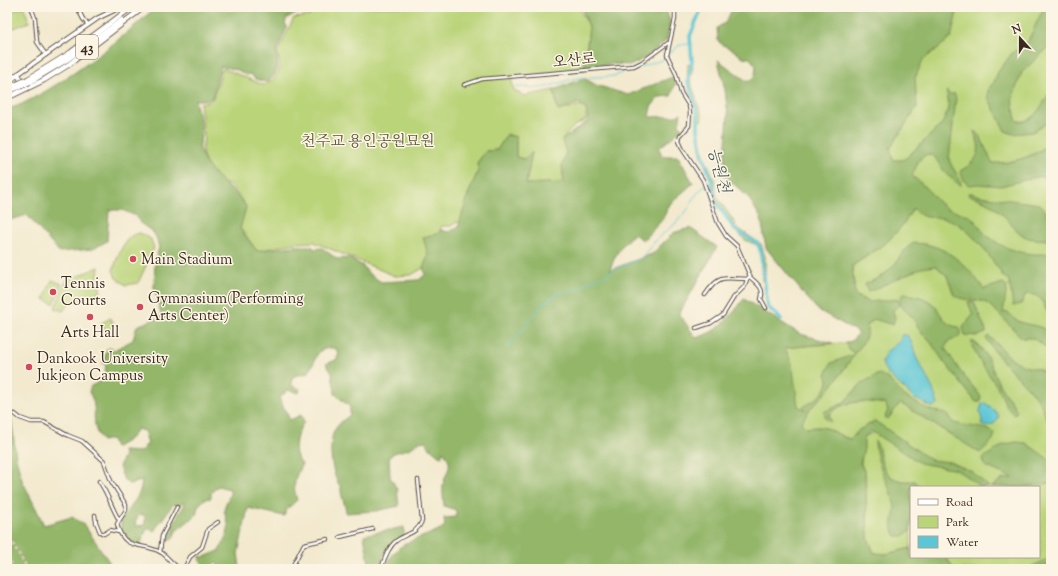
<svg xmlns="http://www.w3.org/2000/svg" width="1058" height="576" font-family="'Sorts Mill Goudy','Noto Serif KR',serif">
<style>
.green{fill:#bad479;stroke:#7a7f4c}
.forest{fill:#93b669;stroke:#677044;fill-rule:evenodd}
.water{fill:#5bc6d5;stroke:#4b787a}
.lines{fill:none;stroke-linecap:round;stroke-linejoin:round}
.stream{stroke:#5bc6d5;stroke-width:1}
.river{stroke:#5bc6d5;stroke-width:3.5}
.major-tunnel{stroke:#cdc3ab;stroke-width:3.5;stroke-dasharray:3.5 2;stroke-linecap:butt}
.minor-casing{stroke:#564738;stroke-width:4.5}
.major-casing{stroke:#564738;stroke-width:5.5}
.highway-casing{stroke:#564738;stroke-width:6}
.minor{stroke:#fff;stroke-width:2.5}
.major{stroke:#fff;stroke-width:3.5}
.highway{stroke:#fff;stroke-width:4.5}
.highway-bridge-casing{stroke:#564738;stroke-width:6;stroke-linecap:butt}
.highway-bridge{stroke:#fff;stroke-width:4.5}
.poi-dot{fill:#d1495b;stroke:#fcf5e5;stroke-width:1.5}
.labels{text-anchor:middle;stroke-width:3;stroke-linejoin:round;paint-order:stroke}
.shield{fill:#fcf5e5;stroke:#75675a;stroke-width:1}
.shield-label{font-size:14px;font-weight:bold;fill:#3b2a1e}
.street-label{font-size:15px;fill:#3b2a1e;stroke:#fcf5e5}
.park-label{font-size:15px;fill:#5b5435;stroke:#fcf5e5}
.poi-label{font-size:15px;fill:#3b2a1e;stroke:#fcf5e5;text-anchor:start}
.water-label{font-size:16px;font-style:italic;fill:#455955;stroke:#fcf5e5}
</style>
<rect width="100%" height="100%" fill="#fcf5e5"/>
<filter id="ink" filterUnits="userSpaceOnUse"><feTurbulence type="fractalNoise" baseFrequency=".025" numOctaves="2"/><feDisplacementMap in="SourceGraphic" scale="8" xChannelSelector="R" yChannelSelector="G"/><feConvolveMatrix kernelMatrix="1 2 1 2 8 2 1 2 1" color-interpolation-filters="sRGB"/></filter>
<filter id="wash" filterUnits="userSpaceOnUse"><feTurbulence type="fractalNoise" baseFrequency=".012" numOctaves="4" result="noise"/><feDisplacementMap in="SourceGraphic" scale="16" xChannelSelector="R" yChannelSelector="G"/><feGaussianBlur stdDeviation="0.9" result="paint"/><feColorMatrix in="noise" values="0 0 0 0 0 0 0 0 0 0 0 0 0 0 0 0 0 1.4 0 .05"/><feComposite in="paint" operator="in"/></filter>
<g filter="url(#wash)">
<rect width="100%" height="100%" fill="#f2e9ce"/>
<g class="green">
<polygon points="24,7 29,22 9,30 7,13"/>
<path d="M317,7H578L589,26L584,70L511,77L514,90L524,96L554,90L558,111L581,105L586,111V120L574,126L562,140L566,153L562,166L564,183L526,184L532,153L524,159L516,157V137L507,134L497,150L486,151L477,163L478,171L468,195L460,223L457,222L451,226H442L423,268L411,275L395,276L314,242L295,243L257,251L240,228L246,206L231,186L222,182L206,165L202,152L204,136L200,103L209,102L213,98L223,68L263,85C278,81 283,66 277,53L294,18L310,16L311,10Z"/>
<path d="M958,7H1051V569H954L946,557H1039V487H911V548L887,554L874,553L868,538L865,473L861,464L864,437L874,432L881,437L875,421L859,430L851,439C843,438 839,434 833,431C824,426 816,427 806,428L800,423L785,348L850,342L881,313L873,304L855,295L852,266L885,244L896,169L890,149L915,78L923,60L950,38Z"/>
<polygon points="688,64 690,65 688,78 691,65 693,66 690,80 702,116 701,121 699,120 697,122 697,113 687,81"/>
<path d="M698,134H700L704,155L715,182L716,195L736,225L733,226L714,201L711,183L712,182C715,198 712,198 724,211L715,199L712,180L711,181L701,154Z"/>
<polygon points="736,227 761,244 765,257 765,281 764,278 764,281 762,281 760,252 757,245 745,240 735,230 750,238 736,229"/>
<path d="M140,233L151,239L154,248L138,283L126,285L116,278L113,270C118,257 124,234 140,233Z"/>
<polygon points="99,267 97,280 101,291 69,304 63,311 55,308 66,281"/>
<polygon points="52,280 62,284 54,304 44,299"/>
<polygon points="111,318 116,331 106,334 99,324"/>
</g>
<g class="forest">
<path d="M156,7H312L287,18L285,23L287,27L276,52C279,63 278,77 266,82L255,79L250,74L246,75L238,70L221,66L212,98L208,100H195C195,103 201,120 201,126C202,134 199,145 200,150C208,177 232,185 246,207L240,229L257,251L295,246H312L314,249L322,248L337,259L349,258L363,266L368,273L381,282L419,280L426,274L423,268L428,256L423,237L439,233L441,230L448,232L458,228L468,195L478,171L477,163L486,151L497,150L507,135L516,137V157L524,159L532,152L526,184L564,182L562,166L566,152L562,140L588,121L587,110L579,103L558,111L554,90L584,78L596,85L628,95L675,76L676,82L671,96L659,97L651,107L649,116L651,117L677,116L681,113L679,124L682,129L659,148L662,156H678L693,183L670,204L662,220L643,240L634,234C622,243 614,256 610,270L652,254L673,233L690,228L717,247L679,314L696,338C719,332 730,317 744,299L800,334L833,343L785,348L792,364L798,406L806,410L803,407C814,401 834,388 826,374L831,363L855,354L831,387L810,409L801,423L806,428C816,427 824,426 833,431C839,434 843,438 851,439L859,430L875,421L931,460L950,462L971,471L988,486L981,487L957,470L920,463L871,431L864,437V449L860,463L865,473L868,538L874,553L887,554L911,548V557H946L953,569H386C395,537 422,542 445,526L444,518L456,517V510L444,506C444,500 442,492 443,486C445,471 456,466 443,451L441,457L427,445L426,441L418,442L411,448L394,453L389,457L390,477L397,489L399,506L375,511L346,513C346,503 340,497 341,487C331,477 327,439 336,428C339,423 345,419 350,415V407L335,394C335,386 332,381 332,373L326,364L336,360L339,354L335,348C313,347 319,358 308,373L294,376L291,380L292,386L300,389L299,393L288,390L279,398L290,420L301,415L304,422C296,433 290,453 302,464C295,476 292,486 297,500L287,509L284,516L248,508L238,553L240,569H220L216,562L207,569L200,561L199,556L204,557L219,551C223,543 230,533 228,524C227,517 223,514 225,506C227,499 231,497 230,489L218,486L211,493V498L205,499L198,506L196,515L176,531L173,539H170V533L173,532L174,528L172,525L184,506L185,501L180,505L173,504L154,531L147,528L140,545C128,546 122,532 120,522C128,507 141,499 142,481L129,484L124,480L119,467L124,455L123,451L140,452L148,443L144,431L137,429C132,440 124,442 115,448L112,439L102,441C100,437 97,433 96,430C92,416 98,407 89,392L91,386L104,380L106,366L103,363L107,349L111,348L114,350L133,340L137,326L158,318L161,314L154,287L155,263L159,247L156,237L153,232L140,223L136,216L122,210H109L107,241L93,249L59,252L27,215L7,221V109C21,106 33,98 46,91C86,67 122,38 156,7ZM139,515H145V525L137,526L135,522Z"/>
<polygon points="581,7 665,7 670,22 667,40 648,56 632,65 612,64 585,68 589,26"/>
<path d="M733,7H958L951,38L923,60L915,78L917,107L890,148L893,160H902L906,158L941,125C947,116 951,103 946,92L947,91L951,95L954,93L956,99L949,159C951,168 961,176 961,186L946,174L934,156L927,154L919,160L912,176C924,184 932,196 943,206C950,212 963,212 971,217C977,221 980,229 985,234C1003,250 1028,257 1051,253V315C1041,309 1047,294 1026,294L1021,304L1013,306L1009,280L1002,276L1000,271C987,253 969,226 947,219C932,215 925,222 913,208C896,240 880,247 852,266L855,295L868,302L898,299L899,304L893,311L895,317L893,325L874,319L867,325C869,335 862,346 855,353L849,350L845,342H850L859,333L818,310L803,293L766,248L761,218L748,197L724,175L728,115L725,90L718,60L748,82L755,75L756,66L750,58L741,57C736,49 725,48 718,41L717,28L726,22Z"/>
<path d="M1044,7H1051V45L1022,72L1012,99L1016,120C1033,127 1044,101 1051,90V121L1032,132L1013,134L1005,131L988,97V89L994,82L998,72L1012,53L1027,43Z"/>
<path d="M974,130L981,138L992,163C1012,164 1034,156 1051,143V181L1041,176L1001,186L978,184L969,185L964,181L960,171C971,165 981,157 978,143C977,138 974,135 974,130Z"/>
<path d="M969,192L980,196L1040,204L1051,218V241C1042,238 1033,241 1024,236C1014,230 1010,221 1002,214C989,202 984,200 968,195Z"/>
<path d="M914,243C946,244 966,264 984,289L1003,283L1007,286L1003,313L1008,312C1022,330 1036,320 1051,334V351L1033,338H1022C1012,329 995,307 984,302C973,298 964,302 954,295L947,276L936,266L921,268L868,292L865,284C875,280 883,276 890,269C899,261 903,248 914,243Z"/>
<path d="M904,294C914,295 926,297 934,305C943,315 943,326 959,327L961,331V336L948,342L945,348L960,371L979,394L981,397L979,402H976L944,362L928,338L923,335L912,317L900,305L901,296Z"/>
<polygon points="971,301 974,302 986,331 986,333 977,336 965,335 963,327 973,315 968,302"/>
<path d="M989,336L1012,359L1024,366L1039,369L1051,377V425C1044,419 1045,410 1040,403C1024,380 1000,363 986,338Z"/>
<path d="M972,341C989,349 993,376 1002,389C1007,397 1013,403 1017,411L1015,414C1006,411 1004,399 1000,392C991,375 977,361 971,343Z"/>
<path d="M879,374C894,380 894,388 905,396C912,401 923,407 930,410C939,413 950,411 953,423L987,429L995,433L993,440L980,453L900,403L888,419L885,417L888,410L885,404C865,401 844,399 829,415L831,422L826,419L824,412L843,403L862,383Z"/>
<polygon points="7,413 11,416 16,458 22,480 44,525 72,517 84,525 114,569 7,569"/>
<path d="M875,441C880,447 879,452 881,459C886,479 897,482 915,481L920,487H911V530L902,537L896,536C887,522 898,516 894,503C889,483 875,463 875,441Z"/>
<polygon points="1016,442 1026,443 1051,461 1051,483 1021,487 991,487 1003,479 1013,478 985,466 983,458 1003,445"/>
<path d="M404,527V535C389,546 384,550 380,569H370L364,535Z"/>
<polygon points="1051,558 1051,565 1025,569"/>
</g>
<g class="water">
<polygon points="902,334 908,336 912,343 916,357 933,389 938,405 932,407 915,399 888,374 883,366 882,362 886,352 900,341"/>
<path d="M985,403L992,408L999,416C997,424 990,427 983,426L980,411L982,404Z"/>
</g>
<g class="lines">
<g class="stream">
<polyline points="668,54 680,45 690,44"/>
<polyline points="517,87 543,88 577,78 615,76 627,70 630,70 662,60 666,56"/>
<polyline points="508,347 543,304 557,294 580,289 586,283 608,274 613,270 640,259 659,237 673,226 689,208 692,200 702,188 712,181"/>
</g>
<polyline class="river" points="702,7 690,36 692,61 688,82 698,114 698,129 702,153 713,184 714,199 735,230 757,243 760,248 768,307 781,319"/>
</g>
</g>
<g filter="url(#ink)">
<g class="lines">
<g class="major-tunnel">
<polyline points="7,534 28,569"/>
<polyline points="7,557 15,569"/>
</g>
<g class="minor-casing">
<g id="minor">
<polyline points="31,7 35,18 37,42 46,55"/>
<polyline points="77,7 83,19 88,25"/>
<path d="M675,7V19L667,55L676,74L681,93L689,106L690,113L689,126L680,136L679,141L683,150L703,180L718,223L726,236L737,246L750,276L747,279C724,279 720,273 705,295"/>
<polyline points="464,85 482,79 634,66 642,62 668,43"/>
<path d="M750,277C757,284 765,288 761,299L766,308"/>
<polyline points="696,328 711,323 723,315 734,297 745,286 747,279"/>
<path d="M15,414L20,418L31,422H44L67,435L82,441L104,461L111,481L126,505V510L117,524C124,553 143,541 162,553C169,558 172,565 181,569"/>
<path d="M99,481C108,494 111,506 119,520"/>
<polyline points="95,515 96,522 100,532 104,534 110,530 119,532"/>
<polyline points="340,537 373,529"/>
<polyline points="160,552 162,536 177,507"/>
<polyline points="184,569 190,557 202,547 208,529 218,522"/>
<polyline points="291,569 304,544 328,539"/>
<path d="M381,569C384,560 388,547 396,541C406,533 417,534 422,521L418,480"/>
</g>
</g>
<g class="major-casing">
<polyline id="major" points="18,74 98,18 121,7"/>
</g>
<g class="highway-casing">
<g id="highway">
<polyline points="28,79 70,53 132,7"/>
<polyline points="30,82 68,59 122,20"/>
<polyline points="7,83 18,74 23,85"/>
<polyline points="7,88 17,84"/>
<polyline points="7,92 19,87"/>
<polyline points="7,98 44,80 68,65 144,7"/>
</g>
</g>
<use href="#minor" class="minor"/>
<use href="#major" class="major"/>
<use href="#highway" class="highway"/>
<g class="highway-bridge-casing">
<g id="highway-bridge">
<polyline points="17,84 28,79"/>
<polyline points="19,87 30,82"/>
</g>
</g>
<use href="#highway-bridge" class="highway-bridge"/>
</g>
</g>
<g class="poi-dot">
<circle cx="133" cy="259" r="4"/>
<circle cx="53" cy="292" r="4"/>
<circle cx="140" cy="307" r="4"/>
<circle cx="90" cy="317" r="4"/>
<circle cx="29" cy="367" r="4"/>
</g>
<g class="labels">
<rect class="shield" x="76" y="35" width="22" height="24" rx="3"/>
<g class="shield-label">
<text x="87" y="52">43</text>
</g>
<g class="street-label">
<text transform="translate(574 60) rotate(-6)" y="5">오산로</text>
</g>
<g class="park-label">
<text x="368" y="146">천주교 용인공원묘원</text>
</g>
<g class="poi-label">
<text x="141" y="264">Main Stadium</text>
<text x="61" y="288">Tennis<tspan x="61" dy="17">Courts</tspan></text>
<text x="148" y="303">Gymnasium(Performing<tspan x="148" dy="17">Arts Center)</tspan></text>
<text x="90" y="337" text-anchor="middle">Arts Hall</text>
<text x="37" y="363">Dankook University<tspan x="37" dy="17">Jukjeon Campus</tspan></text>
</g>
<g class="water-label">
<text transform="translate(720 170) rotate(75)" y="6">능원천</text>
</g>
</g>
<rect width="1058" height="576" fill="none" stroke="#fcf5e5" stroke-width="24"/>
<rect x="910" y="486" width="130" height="72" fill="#fcf5e5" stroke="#afa495"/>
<rect x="918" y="499" width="20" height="6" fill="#ffffff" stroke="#afa495"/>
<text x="946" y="506" font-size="12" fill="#3b2a1e">Road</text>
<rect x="918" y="516" width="20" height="12" fill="#bad479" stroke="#afa495"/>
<text x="946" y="526" font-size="12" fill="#3b2a1e">Park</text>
<rect x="918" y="536" width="20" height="12" fill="#5bc6d5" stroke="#afa495"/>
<text x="946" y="546" font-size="12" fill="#3b2a1e">Water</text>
<g transform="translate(1020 38) rotate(339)" stroke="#fcf5e5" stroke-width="3" paint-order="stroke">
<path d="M0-3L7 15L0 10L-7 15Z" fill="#3b2a1e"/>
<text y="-6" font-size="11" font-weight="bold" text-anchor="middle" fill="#3b2a1e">N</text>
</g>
</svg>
